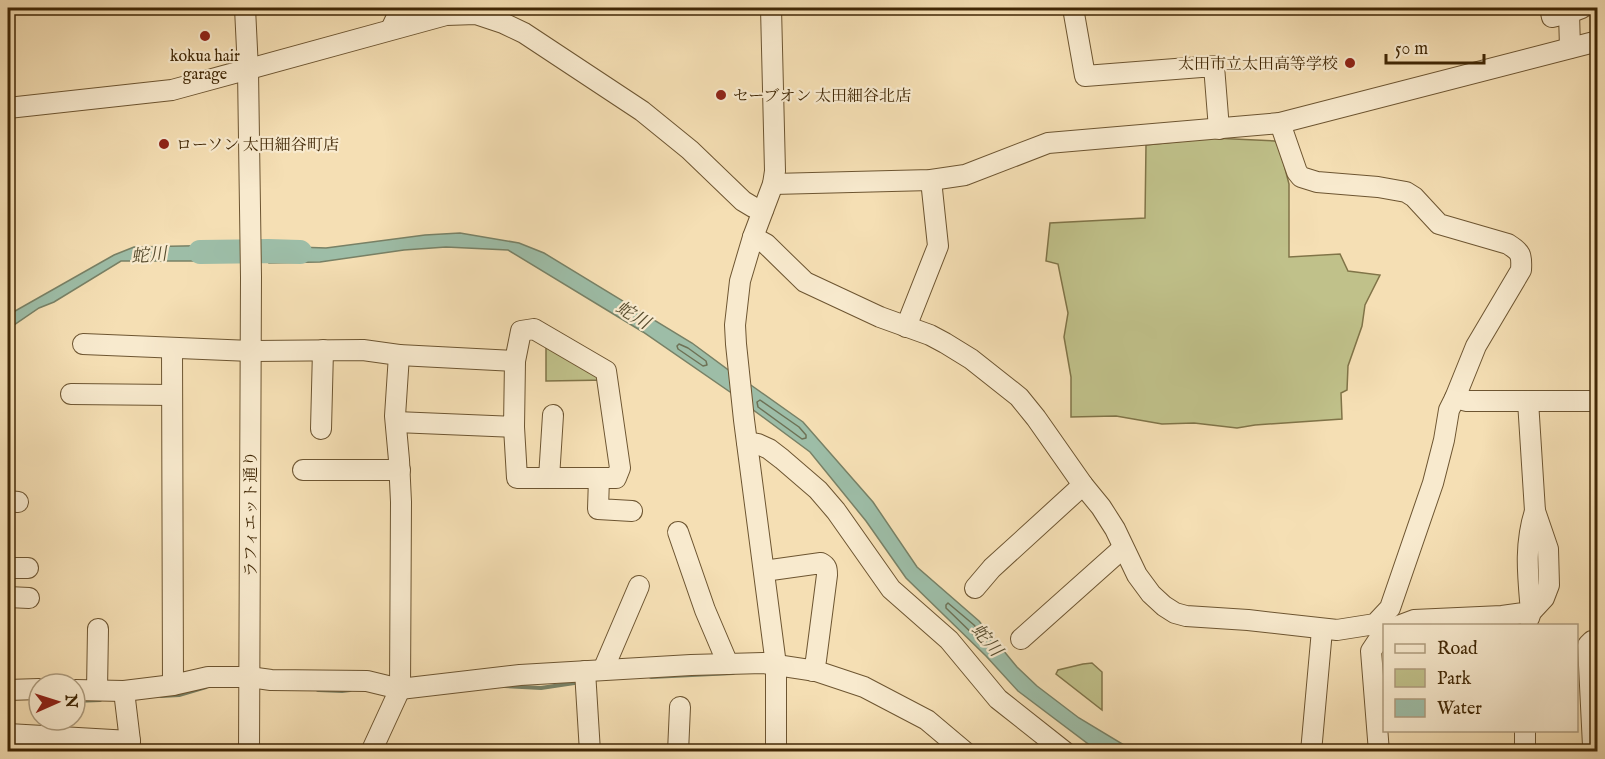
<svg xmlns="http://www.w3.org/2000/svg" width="1605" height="759" font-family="'IM FELL English','Noto Serif JP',serif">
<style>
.green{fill:#c0c18a;stroke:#807448;stroke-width:1.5}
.water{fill:#9dbda7;stroke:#788166;stroke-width:1.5}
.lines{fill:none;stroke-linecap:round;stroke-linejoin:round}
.shore{stroke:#6e7256;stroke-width:1.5}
.stream{stroke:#788166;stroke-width:4}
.river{stroke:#9dbda7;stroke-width:24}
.minor-casing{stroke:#6d5531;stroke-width:22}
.minor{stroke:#f8eace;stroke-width:20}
.poi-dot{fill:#8f2418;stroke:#f8eace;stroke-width:2}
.labels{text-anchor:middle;stroke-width:4.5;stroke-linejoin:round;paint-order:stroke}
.poi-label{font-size:16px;fill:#402705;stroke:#f8eace;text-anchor:start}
.street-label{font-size:16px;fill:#402705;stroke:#f8eace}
.water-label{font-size:18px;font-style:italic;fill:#574c2e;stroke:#f8eace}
</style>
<rect width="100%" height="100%" fill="#f5dfb4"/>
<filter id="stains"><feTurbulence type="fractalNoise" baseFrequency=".00333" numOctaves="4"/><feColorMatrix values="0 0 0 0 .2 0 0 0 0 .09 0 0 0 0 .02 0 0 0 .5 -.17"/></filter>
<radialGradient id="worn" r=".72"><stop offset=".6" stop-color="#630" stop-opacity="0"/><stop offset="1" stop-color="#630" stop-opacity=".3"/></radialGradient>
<g class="green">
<polygon points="1212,138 1275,141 1279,145 1289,184 1289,257 1340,254 1348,271 1380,275 1365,305 1362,326 1348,366 1347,390 1341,393 1342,419 1255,425 1237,428 1194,423 1162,424 1116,416 1071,417 1071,377 1064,337 1068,313 1058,264 1046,261 1050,223 1145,218 1146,145"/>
<polygon points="546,336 607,380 546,381"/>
<polygon points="1092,663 1102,672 1102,710 1056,674 1058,670 1083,664"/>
</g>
<g class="water">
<polygon points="460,233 519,243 544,253 692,343 731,372 733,394 643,332 508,250 446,247 404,250 320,262 269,263 269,246 326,248 425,235"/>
<polygon points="232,245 233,261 121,261 54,302 39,308 8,329 8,315 114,255 134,247"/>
<polygon points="748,383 803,422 873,502 917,567 979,621 1017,667 1037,686 1079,718 1134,751 1100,751 1095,749 1018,691 986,656 906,578 866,521 810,452 752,409"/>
</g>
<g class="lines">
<g class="shore">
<polygon points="679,344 688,348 706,361 707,365 703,366 678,349 677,346"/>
<polygon points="760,400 799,427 806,435 806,438 802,439 758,407 757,402"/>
<polygon points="948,603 974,625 985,638 985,642 981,642 946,608 946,605"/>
</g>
<g class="stream">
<polyline points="651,677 733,673"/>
<polyline points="505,686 541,688 581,682"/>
<polyline points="318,690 342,691 350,690"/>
<polyline points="161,696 179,695 206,687"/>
<polyline points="75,701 100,700"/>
</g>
<polyline class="river" points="200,252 268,251 300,252"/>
<g class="minor-casing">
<g id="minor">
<polyline points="245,8 248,70 251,277 249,752"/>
<polyline points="771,8 775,171 773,184 753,237 740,281 735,325 736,344 744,420 776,665 776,752"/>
<polyline points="1073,8 1085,76 1214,66 1219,129"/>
<polyline points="1550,8 1552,17 1569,13 1582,8"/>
<polyline points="1569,13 1570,48"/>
<polyline points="391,29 401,8"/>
<polyline points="8,108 172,90 446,15 476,14 503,23 524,33 642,111 690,150 743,201 753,207 763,210"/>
<polyline points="773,184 931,180 965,175 1048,143 1280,123 1598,41"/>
<path d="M753,237L766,244L805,282L880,317L930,335L945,343L971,359L1019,397L1036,418L1083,485L1101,507L1115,529L1137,575L1151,594L1164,606L1175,613L1186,616L1248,620L1337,630L1375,624L1390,608L1433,483L1444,440L1449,410L1455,398L1476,346L1521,270C1522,255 1521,252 1508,244L1439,224L1414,197L1406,192L1378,187L1317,182L1301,177L1297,172L1280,123"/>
<polyline points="906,327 938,246 931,180"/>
<polyline points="83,344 251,351 363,350 399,355 395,416 399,460 401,502 400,689 371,752"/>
<polyline points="172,348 173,685"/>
<polyline points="71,394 172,395"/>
<polyline points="1455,398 1467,401 1598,401"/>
<polyline points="1528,401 1535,511 1548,549 1549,585 1544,598 1531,612 1529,618"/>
<polyline points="396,422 514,427 515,361 399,355"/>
<polyline points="514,427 517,478 616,478 620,468 606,371 534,329 521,331 515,361"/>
<polyline points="321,429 323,350"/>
<polyline points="747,442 758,444 769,449 782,459 818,490 836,511 891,589 949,640 998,699 1065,752"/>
<polyline points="303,470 400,470"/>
<polyline points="549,478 553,415"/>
<polyline points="599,478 598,509 632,511"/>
<polyline points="8,501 18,502"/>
<polyline points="678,532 705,610 728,664"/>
<polyline points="8,568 28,568"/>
<path d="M764,571L821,563C827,566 827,569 827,575L816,660L813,671"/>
<polyline points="975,588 992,568 1083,485"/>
<polyline points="8,597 29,598"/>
<path d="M1398,626L1414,620L1502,616L1531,612C1528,576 1524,546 1535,511"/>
<polyline points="1021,639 1123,548"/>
<polyline points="603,670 639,586"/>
<polyline points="585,671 590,752"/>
<polyline points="8,690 39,689"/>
<polyline points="75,690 124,691 173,685 208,677 249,677 271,680 367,681 400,689 520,675 691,665 763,663 816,671 864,687 927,720 965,752"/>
<polyline points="97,690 98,629"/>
<polyline points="124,691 130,741 127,752"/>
<polyline points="1525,730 1525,752"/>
<polyline points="8,734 130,741"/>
<polyline points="678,752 680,707"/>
<polyline points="1311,752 1322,630"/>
<polyline points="1379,752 1371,651 1381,636 1384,634"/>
<polyline points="1595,752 1593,746 1588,645 1592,641 1598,641"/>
</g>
</g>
<use href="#minor" class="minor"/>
</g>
<g class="poi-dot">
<circle cx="205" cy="36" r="6"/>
<circle cx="1350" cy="63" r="6"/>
<circle cx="721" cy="95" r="6"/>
<circle cx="164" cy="144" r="6"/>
</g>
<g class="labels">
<g class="poi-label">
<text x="205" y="61" text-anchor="middle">kokua hair<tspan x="205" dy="18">garage</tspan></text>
<text x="1338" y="69" text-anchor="end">太田市立太田高等学校</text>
<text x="733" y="101">セーブオン 太田細谷北店</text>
<text x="176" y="150">ローソン 太田細谷町店</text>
</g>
<g class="street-label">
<text transform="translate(250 514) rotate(-90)" y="6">ラフィエット通り</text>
</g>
<g class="water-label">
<text transform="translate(149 255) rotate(-5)" y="6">蛇川</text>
<text transform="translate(633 315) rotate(31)" y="6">蛇川</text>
<text transform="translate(987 640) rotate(50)" y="6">蛇川</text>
</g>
</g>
<rect width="1605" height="759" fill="none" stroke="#f5dfb4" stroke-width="30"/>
<rect x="9" y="9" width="1587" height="741" fill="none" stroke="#402705" stroke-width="3"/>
<rect x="15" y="15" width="1575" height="729" fill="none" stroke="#402705" stroke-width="1.5"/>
<rect x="1383" y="624" width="195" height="108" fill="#f8eace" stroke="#ae9c7e" stroke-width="1.5"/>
<rect x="1395" y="644" width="30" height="9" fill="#f8eace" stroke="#ae9c7e" stroke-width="1.5"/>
<text x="1437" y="654" font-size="18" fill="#402705">Road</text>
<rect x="1395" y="669" width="30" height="18" fill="#c0c18a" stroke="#ae9c7e" stroke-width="1.5"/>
<text x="1437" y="684" font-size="18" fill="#402705">Park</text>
<rect x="1395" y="699" width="30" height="18" fill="#9dbda7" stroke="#ae9c7e" stroke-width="1.5"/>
<text x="1437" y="714" font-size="18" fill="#402705">Water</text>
<g transform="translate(57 702) rotate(87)"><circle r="28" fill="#f8eace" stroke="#ae9c7e" stroke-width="1.5"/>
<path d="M0-4.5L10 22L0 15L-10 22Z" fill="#8f2418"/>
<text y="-9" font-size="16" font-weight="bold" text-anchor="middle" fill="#402705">N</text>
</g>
<path d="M1386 54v9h98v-9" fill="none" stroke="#402705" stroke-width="3"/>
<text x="1395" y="54" font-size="18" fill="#402705" stroke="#f8eace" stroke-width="4.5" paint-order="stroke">50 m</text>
<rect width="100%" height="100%" filter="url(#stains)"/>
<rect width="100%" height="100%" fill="url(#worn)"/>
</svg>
